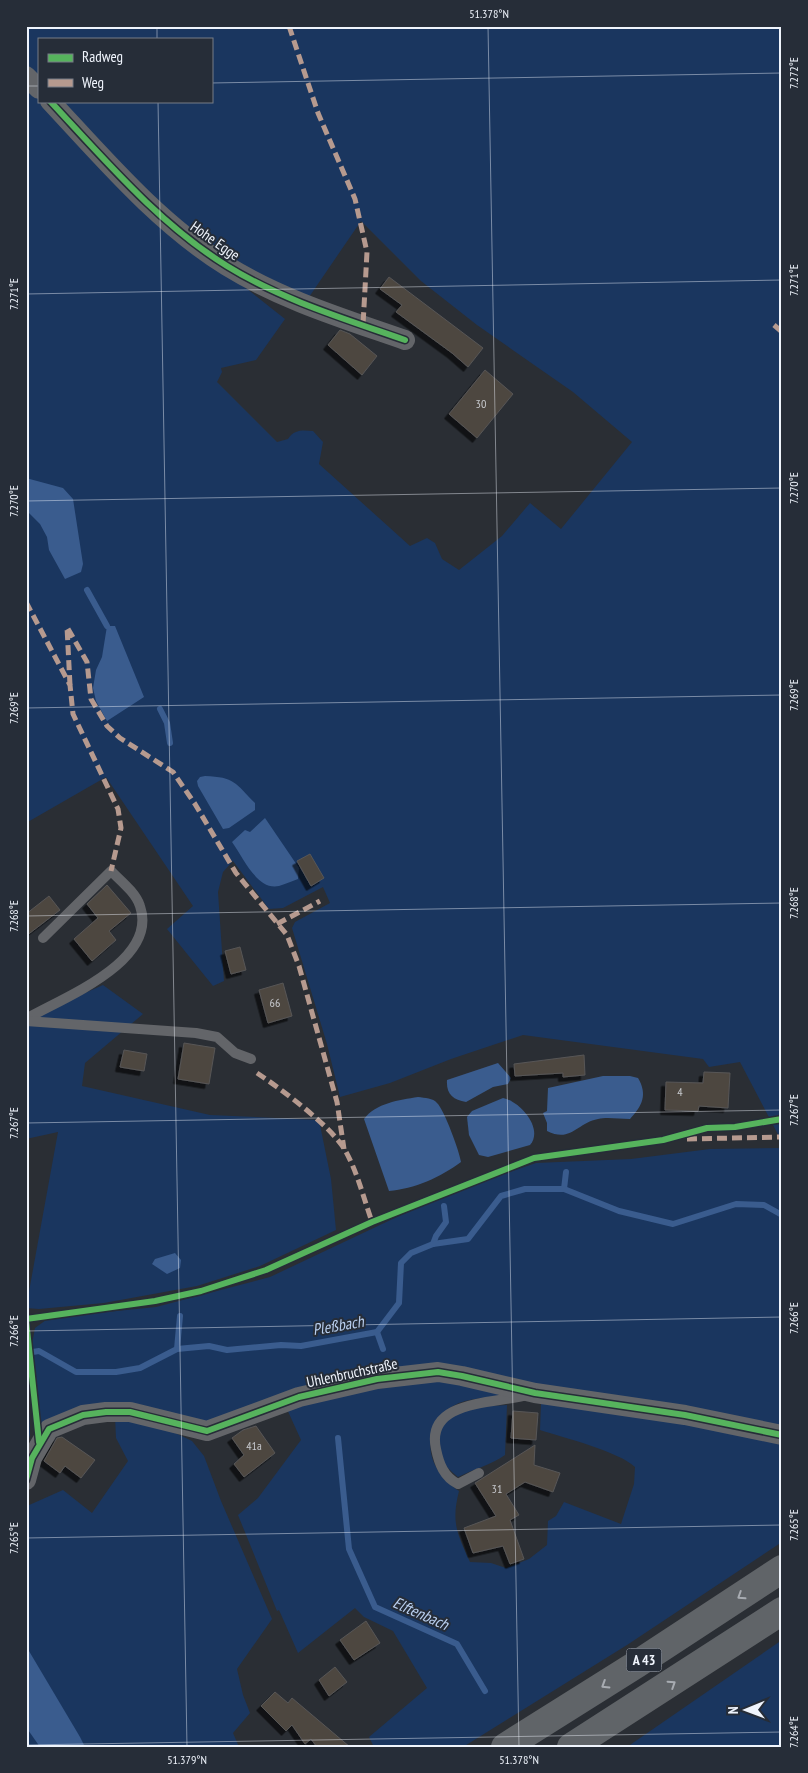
<svg xmlns="http://www.w3.org/2000/svg" width="808" height="1773" font-family="'PT Sans Narrow',sans-serif">
<style>
.green{fill:#1a365f}
.water{fill:#3a5c8e}
.lines{fill:none;stroke-linecap:round;stroke-linejoin:round}
.stream{stroke:#3a5c8e;stroke-width:6}
.building{fill:#4e4741;stroke:#575656;filter:url(#shadow)}
.service{stroke:#636569;stroke-width:10}
.minor{stroke:#636569;stroke-width:20}
.motorway{stroke:#606468;stroke-width:28}
.quiet{stroke:#b69a8f;stroke-width:5;stroke-dasharray:10 5;stroke-linecap:butt}
.cycleway-casing{stroke:#262d38;stroke-width:9}
.cycleway{stroke:#56b35d;stroke-width:6}
.oneway{stroke:#a8acb2}
.ticks{fill:none;stroke:#eff4fc;stroke-width:1;stroke-opacity:0.45}
.labels{text-anchor:middle;stroke-width:4;stroke-linejoin:round;paint-order:stroke}
.number-label{font-size:12px;fill:#c7c9cd}
.shield{fill:#262d38;stroke:#b3b8c1;stroke-width:1}
.shield-label{font-size:14px;font-weight:bold;fill:#eff4fc}
.street-label{font-size:15px;fill:#eff4fc;stroke:#262d38}
.water-label{font-size:16px;font-style:italic;fill:#b9cfef;stroke:#262d38}
.neatline{fill:none;stroke:#eff4fc;stroke-width:2}
.ticks-label{font-size:12px;text-anchor:middle;fill:#eff4fc}
</style>
<defs>
<filter id="shadow"><feDropShadow dx="-4.5" dy="4.5" stdDeviation="0" flood-color="#0009"/></filter>
</defs>
<rect width="100%" height="100%" fill="#2a2e34"/>
<g class="green">
<path d="M26,26H782V1142L740,1062L709,1067L703,1059L523,1035L451,1059L390,1083L340,1097L327,1044L292,928L295,922L330,903L323,887L283,908L269,909L233,861L223,872L218,892L224,981L213,986L167,929L193,906L106,777L26,823V85L39,98V101H42L223,270L285,319L256,360L221,368L222,372L217,382L277,442L288,439C294,429 303,430 313,431L323,442L319,464L410,546L427,538L435,543L442,559L459,570L502,536L530,503L561,529L632,442L573,392L477,325L421,281L361,221L307,300L194,238L56,101H211V39H39V83L26,70Z"/>
<polygon points="103,985 143,1014 85,1063 82,1086 210,1115 319,1120 331,1179 336,1230 260,1266 197,1286 104,1303 39,1309 26,1308 58,1132 26,1139 26,1019"/>
<polygon points="782,1148 782,1430 448,1369 203,1423 167,1416 42,1425 38,1417 32,1344 35,1328 46,1320 67,1316 156,1307 270,1277 399,1216 477,1183 536,1163 631,1159 710,1149"/>
<polygon points="26,1343 30,1434 26,1453"/>
<path d="M454,1378L506,1397C489,1398 468,1397 453,1406C446,1410 441,1416 437,1423C421,1449 436,1476 459,1491C451,1523 457,1533 470,1562L491,1563L506,1568L529,1559L547,1545L548,1521L556,1516L564,1502L621,1524L634,1484L635,1467C620,1452 562,1437 540,1430L541,1404L558,1402L782,1440V1542L627,1645L463,1747H374L369,1737L427,1688L393,1631L364,1617L355,1608L298,1653L279,1610L277,1611L238,1515L258,1498L301,1440L286,1407L314,1398Z"/>
<path d="M507,1405L505,1455C491,1465 474,1469 458,1477C451,1471 443,1465 440,1456C437,1443 440,1421 453,1414C469,1407 490,1406 507,1405Z"/>
<polygon points="115,1416 161,1426 192,1441 204,1456 221,1501 272,1619 237,1669 243,1695 250,1713 233,1733 239,1747 26,1747 26,1510 27,1506 63,1490 92,1513 128,1461 116,1438"/>
<polygon points="782,1640 782,1747 627,1747"/>
</g>
<g class="water">
<polygon points="26,478 63,488 73,499 83,564 81,572 65,579 49,550 47,537 40,524 26,510"/>
<polygon points="107,626 115,626 144,697 107,721 96,701 93,688 96,670 102,657"/>
<path d="M205,776C235,777 235,783 255,803V810L229,828L223,829L198,786L197,781L200,777Z"/>
<path d="M265,818L299,868L298,879C292,881 286,884 279,886C257,891 243,857 232,842L245,830L250,832Z"/>
<path d="M498,1063L511,1078L508,1084L493,1087L466,1102C453,1100 446,1094 447,1080Z"/>
<path d="M603,1076H630L638,1078C648,1095 642,1106 630,1119C619,1119 607,1117 598,1119C577,1123 571,1143 547,1131V1123L543,1113L547,1111L548,1088Z"/>
<path d="M418,1097C425,1098 433,1098 437,1103C444,1109 460,1153 461,1162C441,1177 414,1189 389,1191L364,1119C376,1103 399,1100 418,1097Z"/>
<path d="M503,1098C520,1101 544,1129 530,1145L488,1157L479,1155L469,1135L467,1117L472,1111Z"/>
<polygon points="175,1253 181,1260 180,1268 167,1274 152,1264 155,1259"/>
<polygon points="26,1646 80,1737 85,1747 40,1747 26,1727"/>
</g>
<g class="lines">
<g class="stream">
<polyline points="87,590 107,626"/>
<polyline points="160,709 167,723 170,743"/>
<polyline points="564,1189 566,1172"/>
<polyline points="433,1244 436,1236 446,1222 444,1206"/>
<polyline points="377,1332 383,1349"/>
<polyline points="177,1349 180,1316"/>
<polyline points="26,1353 39,1351 76,1372 116,1372 140,1368 177,1349 209,1346 227,1350 281,1345 301,1346 377,1332 399,1303 401,1263 411,1253 433,1244 468,1239 501,1196 525,1189 564,1189 619,1211 673,1224 736,1204 764,1205 782,1215"/>
<polyline points="338,1438 349,1549 375,1607 457,1644 485,1691"/>
</g>
</g>
<g class="building">
<polygon points="389,277 483,348 468,367 452,353 396,312 402,305 380,289"/>
<polygon points="340,330 350,334 377,356 362,375 328,345"/>
<polygon points="485,370 513,394 477,438 449,414"/>
<polygon points="310,854 324,878 311,886 297,861"/>
<polygon points="107,885 131,913 109,931 116,940 92,961 74,939 98,918 87,904"/>
<polygon points="49,896 60,910 26,936 26,914"/>
<polygon points="240,947 246,970 231,974 225,951"/>
<polygon points="283,983 292,1016 268,1023 259,990"/>
<polygon points="184,1043 215,1048 209,1084 178,1079"/>
<polygon points="124,1050 147,1054 144,1071 120,1067"/>
<polygon points="584,1055 585,1075 563,1077 563,1073 515,1076 514,1064"/>
<polygon points="704,1072 730,1073 728,1108 699,1106 698,1111 665,1110 666,1082 703,1083"/>
<polygon points="513,1411 538,1413 536,1440 511,1438"/>
<polygon points="256,1426 275,1453 244,1477 234,1464 244,1455 232,1438 243,1430"/>
<polygon points="62,1437 95,1460 81,1478 65,1466 60,1473 44,1461 57,1438"/>
<polygon points="535,1445 534,1465 560,1473 553,1492 525,1482 506,1494 519,1515 510,1520 524,1559 510,1564 503,1546 473,1553 464,1528 496,1516 475,1483"/>
<polygon points="366,1621 380,1643 354,1660 340,1640"/>
<polygon points="335,1667 347,1682 329,1696 319,1680"/>
<polygon points="275,1692 288,1703 292,1698 350,1747 317,1747 311,1739 305,1744 292,1725 286,1731 261,1706"/>
</g>
<g class="lines">
<g class="service">
<path d="M26,1019C62,998 159,962 140,906C136,893 121,881 111,871L43,938"/>
<polyline points="26,1021 196,1033 217,1037 235,1053 251,1059"/>
<path d="M479,1473L458,1484C444,1477 439,1464 436,1449C425,1399 496,1404 527,1395"/>
</g>
<g class="minor">
<polyline points="26,76 39,89"/>
<path d="M50,101C105,160 159,224 227,266C282,300 345,319 405,340"/>
<polyline points="26,1480 32,1458 49,1429 83,1415 106,1412 130,1412 207,1431 299,1397 377,1379 438,1372 462,1376 535,1393 685,1415 782,1435"/>
</g>
<g class="motorway">
<polyline points="505,1747 637,1664 782,1569"/>
<polyline points="571,1747 782,1611"/>
</g>
<g class="quiet">
<polyline points="289,26 318,113 355,199 367,252 363,325"/>
<polyline points="774,325 782,332"/>
<polyline points="26,602 70,685 73,714 118,809 121,828 111,871"/>
<polyline points="70,685 67,627 87,662 91,699 107,726 120,738 173,772 195,804 236,873 287,935 299,966 337,1102 344,1149"/>
<polyline points="277,924 320,901"/>
<path d="M257,1073C281,1089 330,1125 345,1150C357,1171 364,1199 372,1222"/>
<polyline points="687,1139 782,1137"/>
</g>
<g class="cycleway-casing">
<g id="cycleway">
<path d="M50,101C105,160 159,224 227,266C282,300 345,319 405,340"/>
<polyline points="26,1319 155,1301 201,1291 266,1270 372,1222 534,1158 663,1140 707,1128 735,1127 782,1119"/>
<polyline points="26,1320 39,1442"/>
<polyline points="26,1480 32,1458 49,1429 83,1415 106,1412 130,1412 207,1431 299,1397 377,1379 438,1372 462,1376 535,1393 685,1415 782,1435"/>
</g>
</g>
<use href="#cycleway" class="cycleway"/>
</g>
<defs><path id="oneway-chevron" d="M-2-3.5L2.5 0L-2 3.5" fill="none" stroke-width="1.6" stroke-linecap="round" stroke-linejoin="round" transform="scale(1.25)"/></defs>
<g class="oneway">
<use href="#oneway-chevron" transform="translate(741 1596) rotate(147)"/>
<use href="#oneway-chevron" transform="translate(672 1684) rotate(-33)"/>
<use href="#oneway-chevron" transform="translate(605 1685) rotate(148)"/>
</g>
<path class="ticks" d="M157,26V39M488,26L519,1747M211,83L782,73M26,86H39M158,101L187,1747M26,294L782,280M26,501L782,488M26,708L782,695M26,916L782,903M26,1123L782,1110M26,1331L782,1317M26,1538L782,1525M26,1745L782,1732"/>
<g class="labels">
<g class="number-label">
<text x="481" y="408">30</text>
<text x="275" y="1007">66</text>
<text x="680" y="1096">4</text>
<text x="254" y="1450">41a</text>
<text x="497" y="1493">31</text>
</g>
<rect class="shield" x="626.5" y="1648.5" width="35" height="23" rx="4"/>
<g class="shield-label">
<text x="644" y="1665">A 43</text>
</g>
<g class="street-label">
<text transform="translate(215 241) rotate(35)" y="5">Hohe Egge</text>
<text transform="translate(352 1373) rotate(-12)" y="5">Uhlenbruchstraße</text>
</g>
<g class="water-label">
<text transform="translate(338 1325) rotate(-10)" y="6">Pleßbach</text>
<text transform="translate(421 1613) rotate(24)" y="6">Elftenbach</text>
</g>
</g>
<rect width="808" height="1773" fill="none" stroke="#262d38" stroke-width="55"/>
<rect x="38" y="38" width="175" height="65" fill="#262d38" stroke="#767d86"/>
<rect x="48" y="54" width="25" height="8" fill="#56b35d" stroke="#767d86"/>
<text x="82" y="62" font-size="15" fill="#eff4fc">Radweg</text>
<rect x="48" y="79" width="25" height="8" fill="#b69a8f" stroke="#767d86"/>
<text x="82" y="88" font-size="15" fill="#eff4fc">Weg</text>
<g transform="translate(746 1710) rotate(269)" stroke="#262d38" stroke-width="4" paint-order="stroke">
<path d="M0-4L9 19L0 12L-9 19Z" fill="#eff4fc"/>
<text y="-8" font-size="14" font-weight="bold" text-anchor="middle" fill="#eff4fc">N</text>
</g>
<rect x="28" y="28" width="752" height="1718" class="neatline"/>
<g class="ticks-label">
<text x="489" y="18">51.378°N</text>
<text transform="translate(794 73) rotate(-90)" y="4">7.272°E</text>
<text transform="translate(794 280) rotate(-90)" y="4">7.271°E</text>
<text transform="translate(14 294) rotate(-90)" y="4">7.271°E</text>
<text transform="translate(794 488) rotate(-90)" y="4">7.270°E</text>
<text transform="translate(14 501) rotate(-90)" y="4">7.270°E</text>
<text transform="translate(794 695) rotate(-90)" y="4">7.269°E</text>
<text transform="translate(14 708) rotate(-90)" y="4">7.269°E</text>
<text transform="translate(794 903) rotate(-90)" y="4">7.268°E</text>
<text transform="translate(14 916) rotate(-90)" y="4">7.268°E</text>
<text transform="translate(794 1110) rotate(-90)" y="4">7.267°E</text>
<text transform="translate(14 1123) rotate(-90)" y="4">7.267°E</text>
<text transform="translate(794 1318) rotate(-90)" y="4">7.266°E</text>
<text transform="translate(14 1331) rotate(-90)" y="4">7.266°E</text>
<text transform="translate(794 1525) rotate(-90)" y="4">7.265°E</text>
<text transform="translate(14 1538) rotate(-90)" y="4">7.265°E</text>
<text transform="translate(794 1732) rotate(-90)" y="4">7.264°E</text>
<text x="187" y="1764">51.379°N</text>
<text x="519" y="1764">51.378°N</text>
</g>
</svg>
